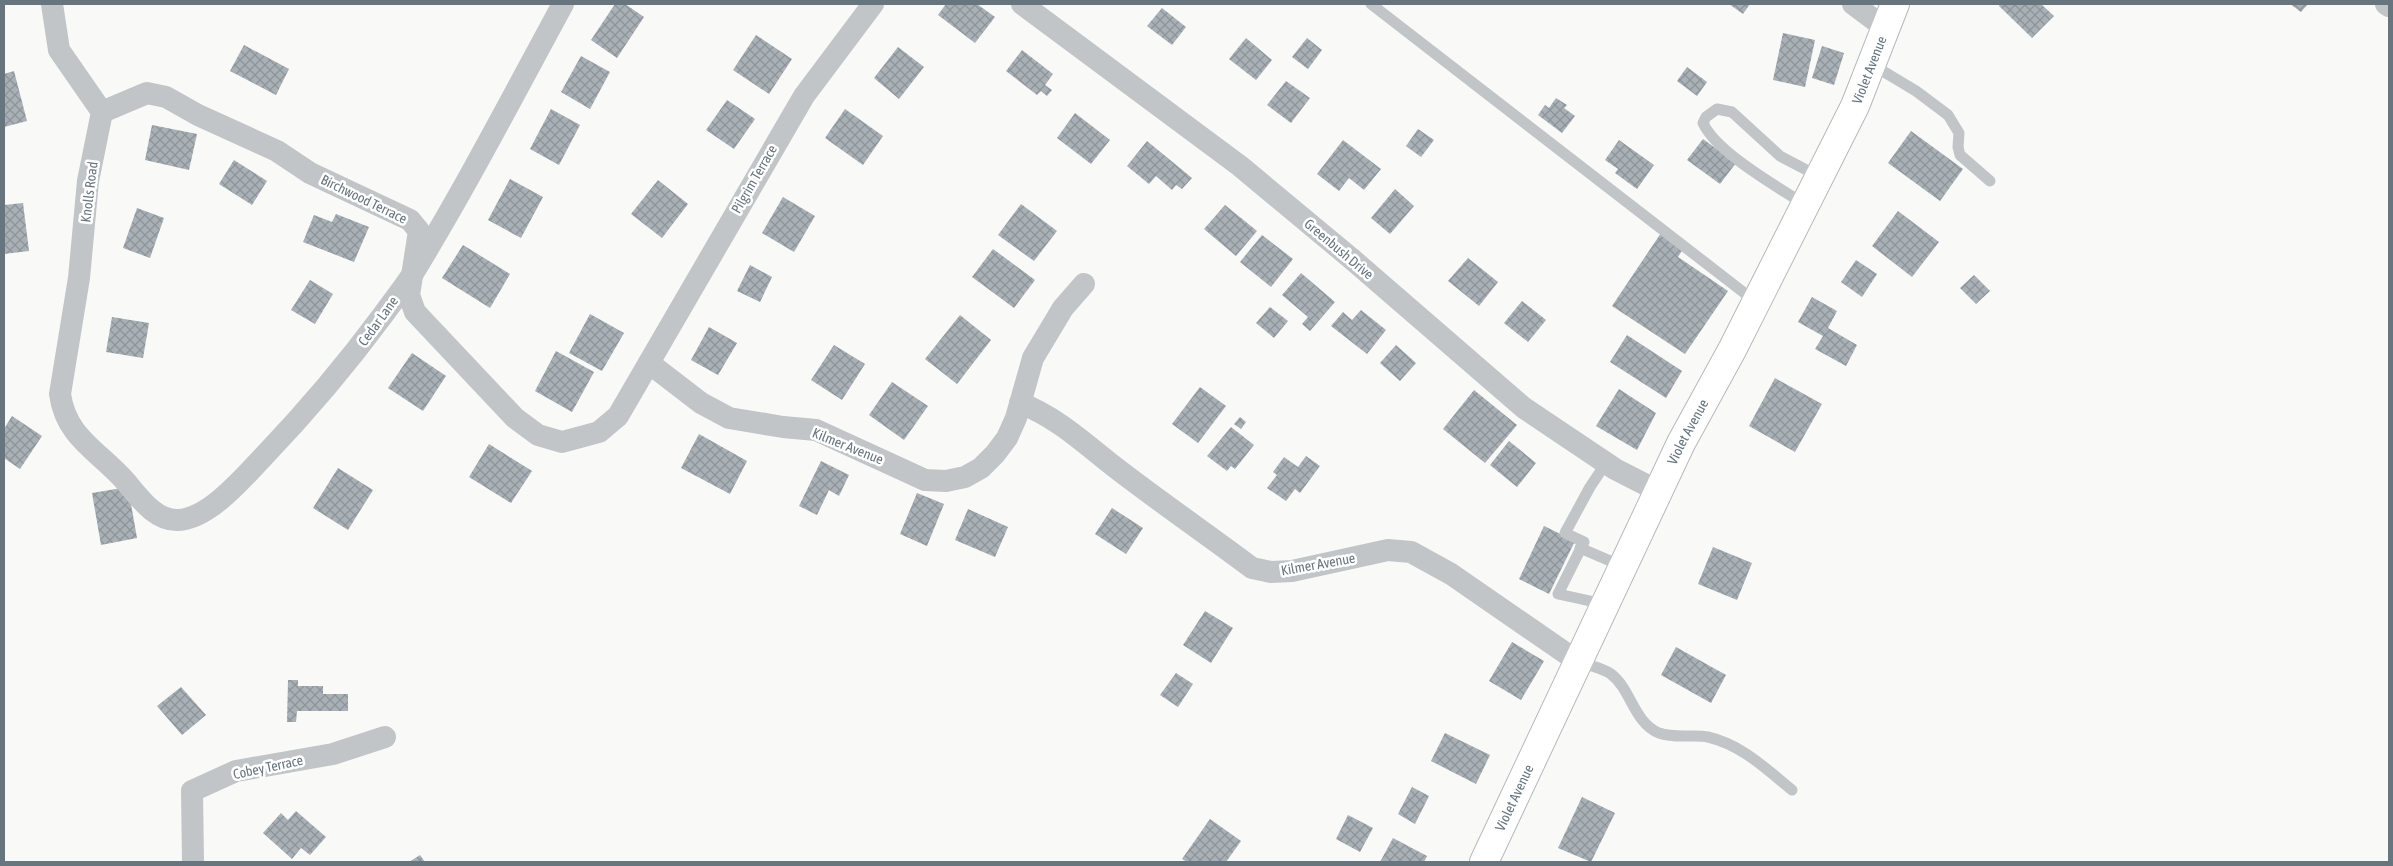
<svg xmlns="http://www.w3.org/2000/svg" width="2393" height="866" font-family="'Asap Condensed',sans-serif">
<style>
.building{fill:url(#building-cross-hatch)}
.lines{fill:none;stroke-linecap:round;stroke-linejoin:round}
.primary-casing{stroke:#b5b9bc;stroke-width:30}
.service{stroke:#c1c5c8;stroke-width:11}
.minor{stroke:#c1c5c8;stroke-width:22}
.primary{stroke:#fff;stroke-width:28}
.labels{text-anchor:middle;stroke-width:5;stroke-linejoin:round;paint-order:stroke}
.street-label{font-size:14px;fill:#67757f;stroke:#fff}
</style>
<defs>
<pattern id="building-cross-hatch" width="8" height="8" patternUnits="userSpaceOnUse" patternTransform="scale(1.25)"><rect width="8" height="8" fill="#a9b0b6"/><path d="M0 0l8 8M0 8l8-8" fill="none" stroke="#8d9499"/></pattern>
</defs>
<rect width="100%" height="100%" fill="#f9f9f8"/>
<g class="building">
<polygon points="615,4 625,4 644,17 617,58 591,40"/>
<polygon points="946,4 977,4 995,17 975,43 938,15"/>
<polygon points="1729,4 1750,4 1743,14"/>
<polygon points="2000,4 2041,4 2054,16 2032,38 1999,6"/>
<polygon points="2290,4 2308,4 2301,12"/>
<polygon points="1162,8 1186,27 1172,45 1147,26"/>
<polygon points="1783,33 1815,40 1805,87 1773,80"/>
<polygon points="756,35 792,59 769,94 733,70"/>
<polygon points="1246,38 1272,60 1256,80 1229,59"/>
<polygon points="1307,38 1322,50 1308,69 1292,57"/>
<polygon points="244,45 289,69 276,95 230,71"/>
<polygon points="1822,46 1844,53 1834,85 1812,78"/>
<polygon points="898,47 924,67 899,99 874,78"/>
<polygon points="1022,50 1053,74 1045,85 1052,90 1047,96 1041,91 1037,95 1006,71"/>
<polygon points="581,56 610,72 590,109 561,92"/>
<polygon points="1687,67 1707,82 1697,96 1677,81"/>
<polygon points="14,71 27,121 4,127 4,74"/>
<polygon points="1286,81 1310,98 1291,123 1267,105"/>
<polygon points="1556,98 1567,105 1564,108 1575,116 1562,133 1538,115 1545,105 1549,108"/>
<polygon points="727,100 755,119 734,149 706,130"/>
<polygon points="551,109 580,125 559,165 530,149"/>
<polygon points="845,109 883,136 863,165 825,138"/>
<polygon points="1075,113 1110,140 1091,164 1057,138"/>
<polygon points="152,125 197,134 189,170 145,160"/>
<polygon points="1418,129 1434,140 1421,157 1406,146"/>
<polygon points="1911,131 1963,169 1940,201 1888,163"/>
<polygon points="1703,139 1736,163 1720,184 1687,160"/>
<polygon points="1343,140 1381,169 1364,190 1349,178 1339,191 1317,174"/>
<polygon points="1619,140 1654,165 1637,189 1615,173 1618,169 1605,160"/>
<polygon points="1147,141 1192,178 1182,189 1176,185 1172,190 1156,176 1149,184 1127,166"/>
<polygon points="234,160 267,181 252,205 219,184"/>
<polygon points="510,179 543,197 521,238 488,220"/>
<polygon points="658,180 688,204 662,238 631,214"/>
<polygon points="1395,189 1414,206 1390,234 1371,218"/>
<polygon points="783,197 815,216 794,252 762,233"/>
<polygon points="23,203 29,251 4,254 4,205"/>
<polygon points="1021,204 1057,231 1034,261 998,235"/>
<polygon points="1225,205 1257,231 1236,256 1204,229"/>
<polygon points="137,208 164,218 150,258 123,248"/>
<polygon points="1898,211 1939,242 1912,277 1872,246"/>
<polygon points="336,214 369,227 354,262 303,242 314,215 332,222"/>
<polygon points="1663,230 1685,246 1678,257 1728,291 1685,354 1612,306"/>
<polygon points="1262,235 1293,259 1271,287 1240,262"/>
<polygon points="463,245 510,274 490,308 442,278"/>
<polygon points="993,249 1035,280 1014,308 972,277"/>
<polygon points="1468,258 1498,282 1479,306 1448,281"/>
<polygon points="1856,260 1877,274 1862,297 1841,282"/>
<polygon points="750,265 772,277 760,302 737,291"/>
<polygon points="1301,273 1335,302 1310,331 1302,324 1308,317 1282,295"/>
<polygon points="1974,275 1990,291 1976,304 1960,288"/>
<polygon points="310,280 333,294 315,324 291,310"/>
<polygon points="1812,297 1837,311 1828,328 1857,345 1846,366 1815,349 1823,336 1798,322"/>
<polygon points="1522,301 1546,320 1528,342 1504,323"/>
<polygon points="1270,307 1288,321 1274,338 1256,323"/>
<polygon points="1361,310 1386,330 1367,354 1331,326 1343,312 1352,320"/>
<polygon points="590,314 624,333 602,371 569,353"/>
<polygon points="960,315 991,340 957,384 925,359"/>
<polygon points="112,317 149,323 143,358 106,352"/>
<polygon points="709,327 737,343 718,375 691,360"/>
<polygon points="1627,335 1682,371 1666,398 1610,362"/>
<polygon points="834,345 865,364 842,400 811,380"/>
<polygon points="1396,345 1416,363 1400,381 1380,363"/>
<polygon points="556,351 594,372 572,412 535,391"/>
<polygon points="412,353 446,376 423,411 388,388"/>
<polygon points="1775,378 1822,404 1795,452 1749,426"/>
<polygon points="892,382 928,406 904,440 869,415"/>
<polygon points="1200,387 1226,406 1198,443 1172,424"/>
<polygon points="1619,389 1656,413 1637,450 1596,426"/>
<polygon points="1474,390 1517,425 1485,463 1443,429"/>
<polygon points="12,416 42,436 20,469 4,458 4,429"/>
<polygon points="1240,417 1246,422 1241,429 1234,424"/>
<polygon points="1231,427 1254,445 1235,469 1231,466 1227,471 1207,456"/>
<polygon points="699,434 747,461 730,494 681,468"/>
<polygon points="1509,441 1536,463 1517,487 1490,465"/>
<polygon points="489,444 532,471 511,503 469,477"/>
<polygon points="1306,456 1320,466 1300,493 1295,489 1286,501 1267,488 1277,475 1273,472 1284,457 1298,467"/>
<polygon points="821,461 849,475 839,496 829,490 817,515 799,506"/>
<polygon points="338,468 373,490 348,530 313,508"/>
<polygon points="128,487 137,538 101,545 92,493"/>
<polygon points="917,493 944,504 927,546 900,534"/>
<polygon points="1112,508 1143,528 1126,554 1095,534"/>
<polygon points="968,509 1008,527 995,557 955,540"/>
<polygon points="1544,526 1575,541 1549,594 1519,579"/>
<polygon points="1713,547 1752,563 1737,600 1698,584"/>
<polygon points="1205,611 1233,628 1211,663 1183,645"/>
<polygon points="1512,642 1544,661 1521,700 1489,681"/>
<polygon points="1676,647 1726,675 1711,703 1661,675"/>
<polygon points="1176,673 1193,684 1178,707 1160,695"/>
<polygon points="288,680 298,680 298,686 323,686 323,694 348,694 348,711 297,711 296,722 287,722"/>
<polygon points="181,687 206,715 182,735 157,706"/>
<polygon points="1445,733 1490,755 1476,784 1431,761"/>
<polygon points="1412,787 1429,796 1415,824 1398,814"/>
<polygon points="1582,797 1615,813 1591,862 1558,848"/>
<polygon points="296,811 326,837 310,855 301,848 292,859 263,833 281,813 288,820"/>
<polygon points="1348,815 1373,828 1360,852 1336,839"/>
<polygon points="1210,819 1241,841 1226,862 1187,862 1182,859"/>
<polygon points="1393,838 1427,856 1424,862 1380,862"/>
<polygon points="420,855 425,862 409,862"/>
</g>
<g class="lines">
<g class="primary-casing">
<g id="primary">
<path id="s1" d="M1484,862L1681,443L1732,350L1855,106L1895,4"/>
</g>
</g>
<g class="service">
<polyline points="1371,4 1756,302"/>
<polyline points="1871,64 1916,91 1948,115 1959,133 1958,147 1960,155 1990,181"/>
<path d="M1805,205C1777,186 1717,153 1703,123L1706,117L1717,109L1732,112L1780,156L1820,177"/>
<polyline points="1580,548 1622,566"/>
<polyline points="1604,604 1558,594 1584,542 1565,533 1590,487 1606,463"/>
<path d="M1579,662C1588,665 1603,668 1611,674C1631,689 1634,723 1659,733C1676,739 1694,734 1708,737C1742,745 1765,768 1792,790"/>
</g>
<g class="minor">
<path d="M52,4L59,50L102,112L88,181L79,278L60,394C66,438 99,451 126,482C139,497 155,521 178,520C209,519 244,477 264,456C306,412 346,365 383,315C392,302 403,289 412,275C466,187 514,94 563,4"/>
<polyline points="1022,4 1240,166 1353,260 1524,408 1615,469 1658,491"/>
<polyline points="1853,4 1885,28"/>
<polyline points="2386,4 2389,6"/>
<polyline points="102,112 147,93 166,97 198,115 277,151 310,173 410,220 419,231 409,295 415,312 515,418 538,435 562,442 599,432 618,416 804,96 873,4"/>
<polyline points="649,363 701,403 729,418 783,427 816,430 925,480 946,481 965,477 981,468 995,454 1007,438 1016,418 1033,358 1063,308 1084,284"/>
<path d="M1020,403C1059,418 1087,446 1120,471C1163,504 1208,535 1252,568L1271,572L1292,571L1388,550L1411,552L1451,574L1577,661"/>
<polyline points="193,862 192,791 236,771 333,754 385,737"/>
</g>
<use href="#primary" class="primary"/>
</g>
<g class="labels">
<g class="street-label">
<text dy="5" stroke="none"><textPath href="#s1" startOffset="881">Violet Avenue</textPath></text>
<text transform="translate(754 179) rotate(-60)" y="5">Pilgrim Terrace</text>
<text transform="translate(89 192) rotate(-83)" y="5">Knolls Road</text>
<text transform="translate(364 199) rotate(26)" y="5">Birchwood Terrace</text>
<text transform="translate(1339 249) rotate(40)" y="5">Greenbush Drive</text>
<text transform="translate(378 321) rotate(-54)" y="5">Cedar Lane</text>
<text dy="5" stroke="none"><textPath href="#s1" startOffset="476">Violet Avenue</textPath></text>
<text transform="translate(848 446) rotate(22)" y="5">Kilmer Avenue</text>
<text transform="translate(1318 564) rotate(-10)" y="5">Kilmer Avenue</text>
<text transform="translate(268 767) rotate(-12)" y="5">Cobey Terrace</text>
<text dy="5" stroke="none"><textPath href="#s1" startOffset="71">Violet Avenue</textPath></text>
</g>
</g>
<rect width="2393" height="866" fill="none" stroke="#67757f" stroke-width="10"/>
</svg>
